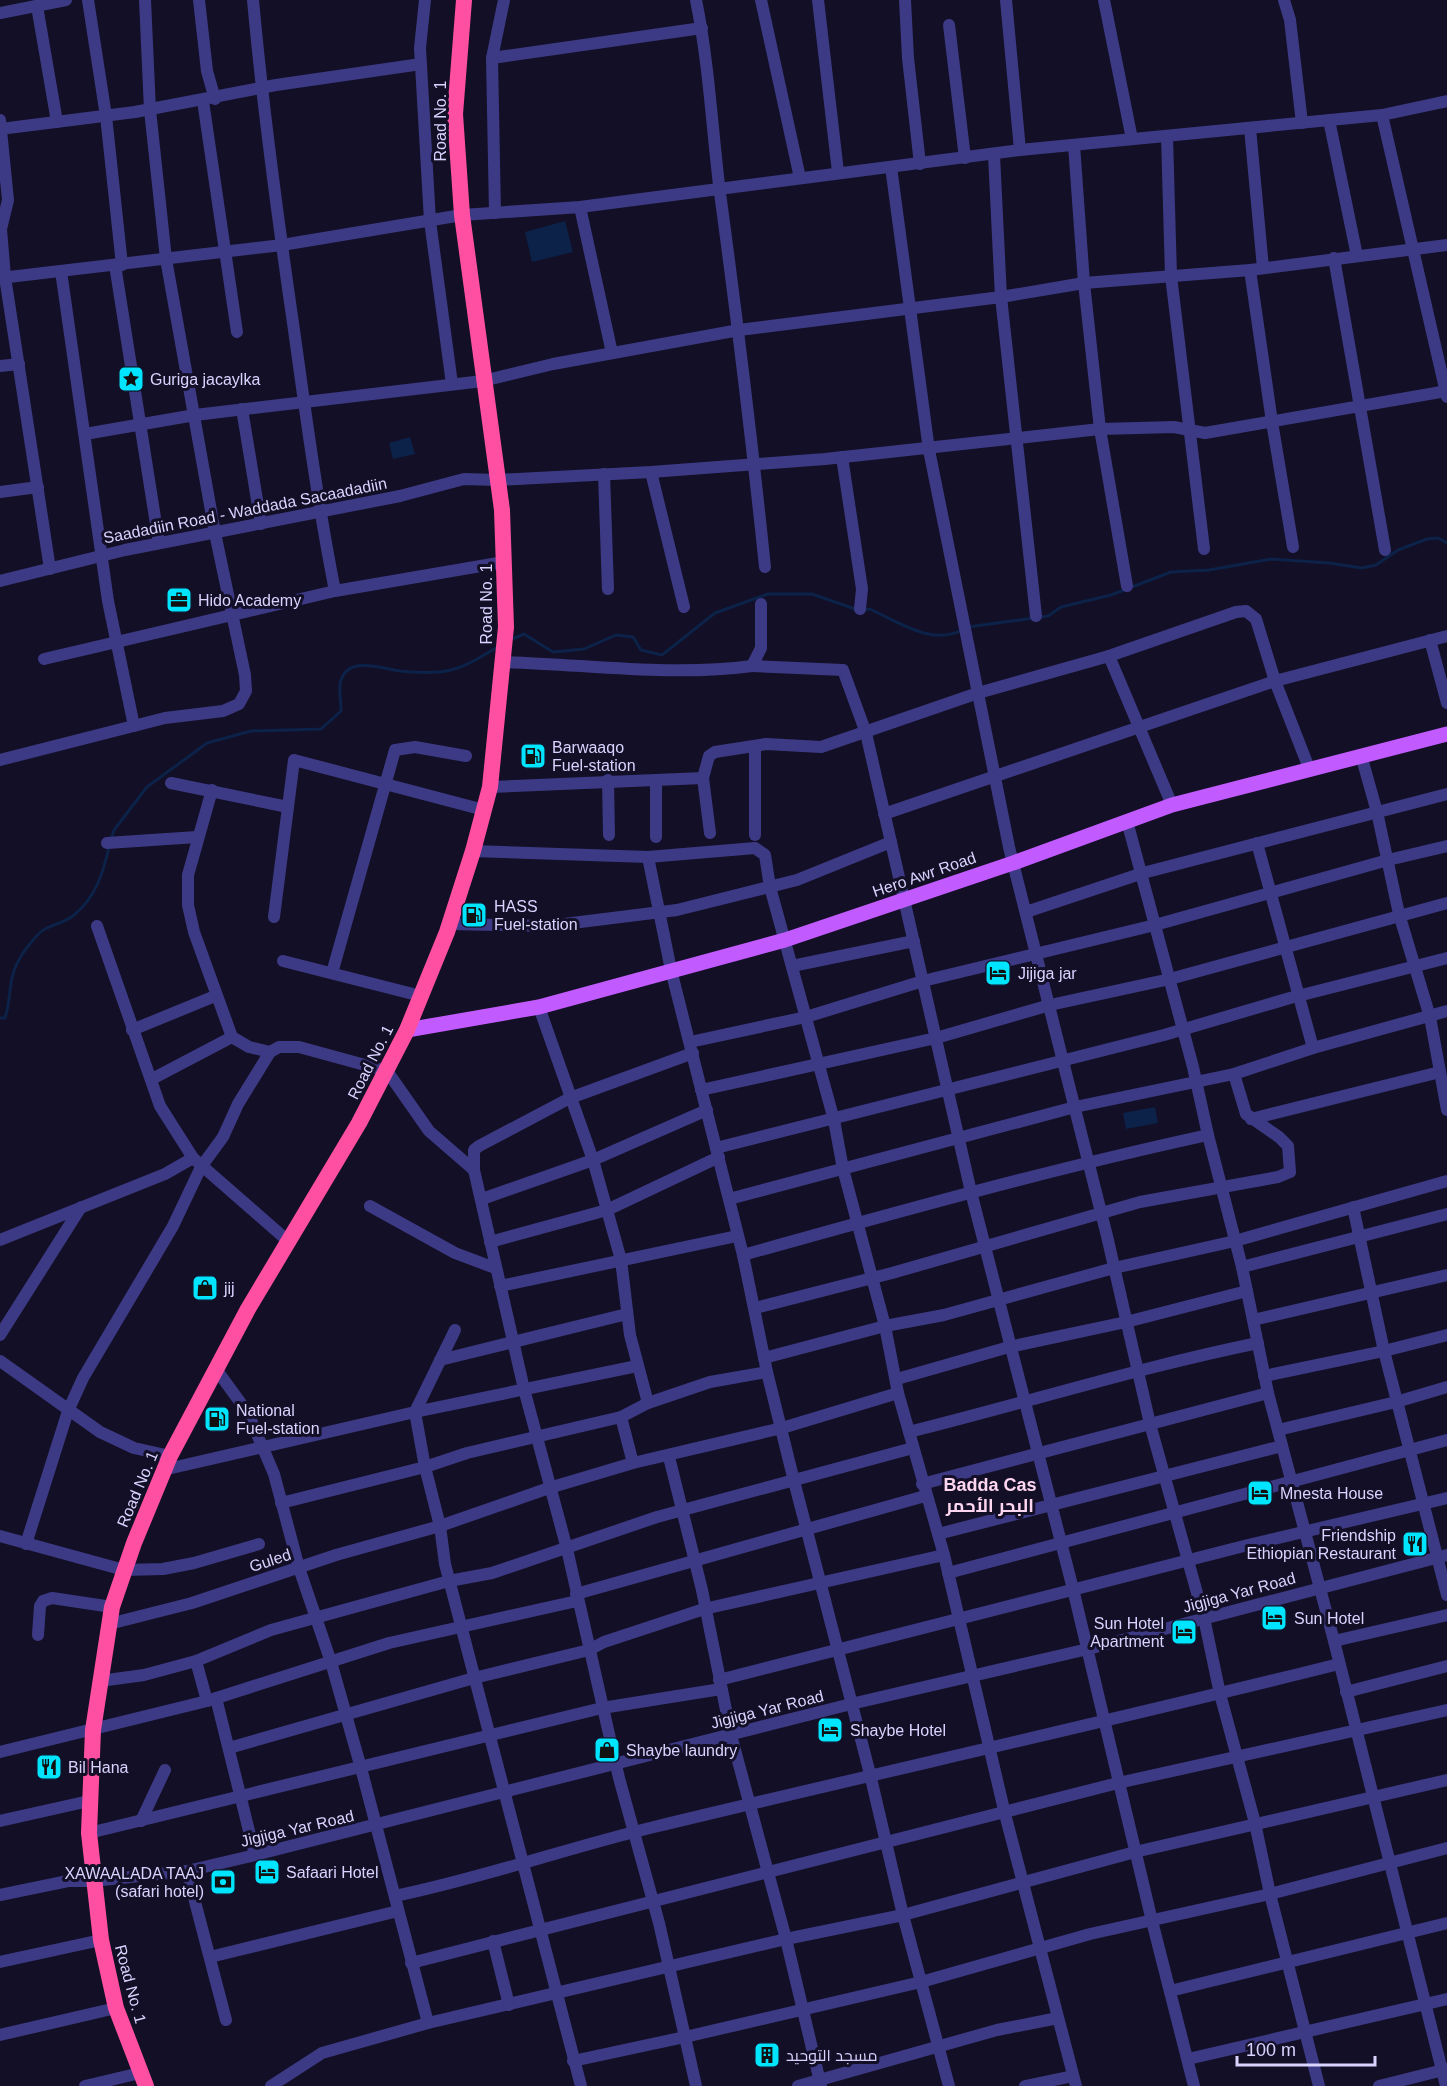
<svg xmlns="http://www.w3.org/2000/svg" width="1447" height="2086" font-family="Arial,Cairo,sans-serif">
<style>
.water{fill:#0c2248}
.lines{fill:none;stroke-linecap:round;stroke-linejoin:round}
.stream{stroke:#0c2248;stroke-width:3}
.minor{stroke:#3d3a85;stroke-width:12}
.major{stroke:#c25bff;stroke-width:15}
.highway{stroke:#ff4fa3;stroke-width:16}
.labels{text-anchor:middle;stroke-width:6;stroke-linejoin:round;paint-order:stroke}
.street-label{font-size:16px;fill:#d9d4ff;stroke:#130f26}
.poi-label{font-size:16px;fill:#d9d4ff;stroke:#130f26;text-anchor:start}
.neighbourhood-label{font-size:18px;font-weight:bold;fill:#ffd6f0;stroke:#130f26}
</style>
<rect width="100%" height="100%" fill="#130f26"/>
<g class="water">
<polygon points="565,221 573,252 532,262 525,232"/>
<polygon points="410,437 415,454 393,459 389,443"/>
<polygon points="1155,1107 1158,1123 1126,1129 1123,1113"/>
</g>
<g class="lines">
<g class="stream">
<path d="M864,610L870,609C898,622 932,646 962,630"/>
<polyline points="968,627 1048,616 1061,607 1111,595 1171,572 1209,570 1271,559 1329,563 1362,568 1376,565 1398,550 1427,539 1438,538 1447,543"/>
<polyline points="510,640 524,634 553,652 584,649 616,635 633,637 641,650 662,655 715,613 768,594 812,594 858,610"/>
<path d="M111,840L114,830L147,787L207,743L251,731L321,729L341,711C341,703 339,692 340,684C346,654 382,669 400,671C414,672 433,674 446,671C465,668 480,657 496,648"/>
<path d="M0,1018H5C13,992 6,979 23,953C29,945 37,933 45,929C54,924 66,922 74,915C96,897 103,873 109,847"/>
</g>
<g class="minor">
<polyline points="88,0 106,116 122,265"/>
<polyline points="199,0 207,71 215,99"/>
<path d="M253,0C263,111 278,220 294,330C306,417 318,505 335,591"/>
<polyline points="425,0 420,48 430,221 452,384"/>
<path d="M696,0C709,64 712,129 720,193C737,318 752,442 765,567"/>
<polyline points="761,0 800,178"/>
<polyline points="818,0 838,172"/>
<polyline points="905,0 908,58 920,164"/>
<polyline points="1006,0 1020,150"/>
<polyline points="1104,0 1132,139"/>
<polyline points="1284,0 1290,20 1302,123"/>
<polyline points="37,6 57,122"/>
<polyline points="0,13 66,0"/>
<polyline points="949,25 965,158"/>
<polyline points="492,58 702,28"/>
<polyline points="203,101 237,332"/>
<polyline points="1382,115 1447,397"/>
<polyline points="0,120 8,200 1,229 5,277 50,569"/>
<polyline points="1329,120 1357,256"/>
<polyline points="1250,128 1263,268"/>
<polyline points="0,129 135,112 276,85 421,64"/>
<polyline points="1167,136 1171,276 1204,549"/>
<polyline points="1074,145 1084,283 1100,429 1127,586"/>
<polyline points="994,155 1001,297 1036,616"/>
<polyline points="891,167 929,450 1009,847 1107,1236 1150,1424 1204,1618 1220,1694 1255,1823 1270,1894 1319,2086"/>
<polyline points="580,207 612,353"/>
<polyline points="495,213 492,58 504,0"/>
<polyline points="1334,258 1385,550"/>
<polyline points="115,265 159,543"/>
<polyline points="1250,270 1272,422 1293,547"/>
<polyline points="61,271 108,601 134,726"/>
<polyline points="0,278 282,245 462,215 580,207 1020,150 1382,115 1447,101"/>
<polyline points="0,366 19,364"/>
<polyline points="242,409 261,524"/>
<polyline points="85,434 195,415 483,381 553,364 739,330 1001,297 1084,283 1250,270 1447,245"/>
<polyline points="842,457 862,589 860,609"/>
<polyline points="651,472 684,607"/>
<polyline points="604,474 608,589"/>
<polyline points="0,492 38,487"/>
<polyline points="0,581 125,550 400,496 464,479 497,480 651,472 825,459 1100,429 1174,427 1205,433 1447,391"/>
<polyline points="1430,640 1447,703"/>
<polyline points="1109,656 1172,805"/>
<polyline points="44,659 335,591 504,562"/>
<path d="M503,662C586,664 668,677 752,666L761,648V604"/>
<polyline points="752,666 843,670 866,733 971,1192 1073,1589 1152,1921 1194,2086"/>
<polyline points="1361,755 1377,812 1399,914 1430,1017 1447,1110"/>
<polyline points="0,760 165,718 223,711 239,704 246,691 245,675 215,533 166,259 150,110 145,0"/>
<polyline points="608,780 609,835"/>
<polyline points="656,780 656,837"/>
<polyline points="171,783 288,807"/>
<polyline points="490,787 703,778"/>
<polyline points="212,790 188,875 188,905 194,932 232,1037 249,1047 270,1052"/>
<polyline points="884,814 1275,681 1447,636"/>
<polyline points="1127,821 1193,1067 1208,1135 1242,1267 1268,1393 1334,1641 1446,2086"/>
<polyline points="710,833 703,778 709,756 715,752 766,744 821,747 978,693 1109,656 1236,612 1246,611 1256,619 1275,681 1309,768"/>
<polyline points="755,835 755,747"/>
<polyline points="107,843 197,837"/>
<polyline points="1257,843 1313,1048"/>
<polyline points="473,851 648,857 755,848 765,855 770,887 834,1120 843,1169 885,1326 898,1393 944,1555 1005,1814 1076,2086"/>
<polyline points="648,857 671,970 743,1255 767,1372 794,1481 870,1774 903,1915 949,2086"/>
<polyline points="1026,912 1143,873 1447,794"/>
<polyline points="274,917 294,760 484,810"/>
<polyline points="450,924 548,926 677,910 797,880 891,842"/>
<polyline points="97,926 160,1106 193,1158 288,1241"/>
<polyline points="283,961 421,996"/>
<polyline points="792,966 914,941"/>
<polyline points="332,973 395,750 415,747 466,756"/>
<polyline points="539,1007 593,1160 621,1260 630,1335 648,1403 710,1382 767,1372"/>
<polyline points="132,1030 215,996"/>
<polyline points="690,1042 806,1017 923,981 1155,925 1388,860 1447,846"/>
<polyline points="693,1053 570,1098 479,1146 474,1150 474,1170 524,1389 567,1549 619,1778 659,1923 685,2037 921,1982 1090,1934 1270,1894 1447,1848"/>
<polyline points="152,1079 232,1037"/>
<polyline points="701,1090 936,1038 1050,1005 1170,979 1447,903"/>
<polyline points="1251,1119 1440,1072"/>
<polyline points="716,1148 1164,1035 1290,998 1447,958"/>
<polyline points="482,1199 593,1160 707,1110"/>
<polyline points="729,1199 1075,1107 1234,1074 1313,1048 1447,1011"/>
<polyline points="370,1206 455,1253 495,1268"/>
<polyline points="1353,1207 1384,1351 1447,1595"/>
<polyline points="0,1240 165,1174 193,1158"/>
<polyline points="490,1242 607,1210 719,1157"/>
<path d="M743,1255C897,1212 1051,1169 1208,1135"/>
<polyline points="1242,1267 1447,1214"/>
<polyline points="500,1286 737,1236"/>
<polyline points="755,1308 892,1273 1140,1202 1278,1177 1290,1172 1288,1146 1279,1137 1246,1114 1234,1074"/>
<polyline points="1253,1320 1447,1275"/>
<polyline points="0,1335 81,1207"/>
<polyline points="764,1358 885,1326 944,1315 1114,1268 1235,1241 1447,1181"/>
<polyline points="440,1360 627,1314"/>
<polyline points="0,1361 100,1432 134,1448 170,1456"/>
<polyline points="216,1369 248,1413 274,1474 299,1568 331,1662 361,1768 428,2023 786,1939 903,1915 1135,1852 1447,1780"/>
<polyline points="1264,1376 1384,1351 1447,1335"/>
<polyline points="897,1379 1009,1347 1126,1322 1247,1291"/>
<polyline points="621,1417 633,1463"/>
<polyline points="1278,1430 1396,1402 1447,1387"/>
<path d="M909,1432C1026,1403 1140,1367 1258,1343"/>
<polyline points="669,1457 702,1590 731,1735 786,1939 821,2086"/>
<polyline points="163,1470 415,1412 637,1366"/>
<polyline points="922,1484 1268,1393"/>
<polyline points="281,1503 425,1467 415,1412 455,1330"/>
<polyline points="938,1534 1282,1446"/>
<polyline points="0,1536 124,1570 163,1569 194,1563 259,1544"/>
<polyline points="26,1544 68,1411 83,1378 173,1226 201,1167 223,1137 238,1104 270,1052 279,1047 299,1047 387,1071 429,1131 474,1170"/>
<polyline points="948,1573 1447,1440"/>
<polyline points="576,1594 925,1496"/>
<polyline points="109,1624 192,1603 336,1555 440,1526 549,1488 633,1463 782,1428 898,1393"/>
<polyline points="38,1635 40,1606 43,1601 52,1598 112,1607"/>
<polyline points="1334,1641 1447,1615"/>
<polyline points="196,1661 207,1701"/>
<polyline points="719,1680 1244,1546 1447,1498"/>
<polyline points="100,1681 144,1675 196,1661 271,1630 449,1581 492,1573 657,1517 913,1448"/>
<polyline points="1346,1692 1447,1666"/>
<polyline points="216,1698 255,1855"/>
<polyline points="229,1748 474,1678 589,1650 604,1642 704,1609 944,1555"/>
<polyline points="0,1752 207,1701 389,1643 577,1601"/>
<polyline points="0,1821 89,1801"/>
<polyline points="141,1821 165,1770"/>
<polyline points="89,1833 602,1708 721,1689"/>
<polyline points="187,1871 226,2020"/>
<polyline points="0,1895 68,1881 93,1881 187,1871 255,1855 851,1704 1088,1649 1447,1555"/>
<path d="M395,1896C483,1878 567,1848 654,1827C882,1772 1111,1721 1339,1664"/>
<polyline points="493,1941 509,2005"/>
<polyline points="210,1957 398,1911"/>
<polyline points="0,1962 101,1940"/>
<polyline points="411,1963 1118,1783 1447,1710"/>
<polyline points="1170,1991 1447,1923"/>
<polyline points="0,2035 116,2008"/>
<polyline points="1188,2059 1447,1999"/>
<polyline points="573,2061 685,2037 696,2086"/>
<polyline points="85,2086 140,2073"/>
<polyline points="271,2086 322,2053 428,2023"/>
<polyline points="581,2086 445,1564 440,1526 425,1467 467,1453 621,1417 648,1403"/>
<polyline points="798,2086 997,2030 1058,2018"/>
<polyline points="1025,2086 1073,2076"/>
<polyline points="1379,2086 1447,2069"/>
</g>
<polyline class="major" points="407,1030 539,1007 785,940 1013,863 1172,805 1447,734"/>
<polyline class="highway" points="146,2086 116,2008 101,1940 89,1833 93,1730 112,1607 134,1543 170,1456 248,1309 359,1123 407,1030 447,932 473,851 490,787 506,627 502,510 462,215 455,114 464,0"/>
</g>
<defs>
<g id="sight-square" transform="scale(1.35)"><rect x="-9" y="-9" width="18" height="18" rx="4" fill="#00e5ff" stroke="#130f26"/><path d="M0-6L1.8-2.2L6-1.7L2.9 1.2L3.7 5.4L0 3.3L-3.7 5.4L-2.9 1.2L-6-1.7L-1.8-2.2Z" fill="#111"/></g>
<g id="office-square" transform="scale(1.35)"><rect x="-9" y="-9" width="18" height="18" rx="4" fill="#00e5ff" stroke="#130f26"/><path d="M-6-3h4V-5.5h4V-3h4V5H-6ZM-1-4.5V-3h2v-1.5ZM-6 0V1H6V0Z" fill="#111"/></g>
<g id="fuel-square" transform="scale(1.35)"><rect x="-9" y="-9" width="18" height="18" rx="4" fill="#00e5ff" stroke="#130f26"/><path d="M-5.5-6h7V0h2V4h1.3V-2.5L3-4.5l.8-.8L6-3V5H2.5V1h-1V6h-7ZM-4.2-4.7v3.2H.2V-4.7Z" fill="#111"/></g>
<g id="hotel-square" transform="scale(1.35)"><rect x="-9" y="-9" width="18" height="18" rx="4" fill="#00e5ff" stroke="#130f26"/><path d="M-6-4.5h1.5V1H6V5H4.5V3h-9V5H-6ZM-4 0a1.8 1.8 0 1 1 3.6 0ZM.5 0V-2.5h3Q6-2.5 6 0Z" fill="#111"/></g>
<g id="shop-square" transform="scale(1.35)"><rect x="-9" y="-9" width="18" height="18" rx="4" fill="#00e5ff" stroke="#130f26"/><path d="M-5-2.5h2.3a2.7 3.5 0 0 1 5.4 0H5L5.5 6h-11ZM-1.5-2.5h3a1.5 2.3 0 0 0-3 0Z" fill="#111"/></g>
<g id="restaurant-square" transform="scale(1.35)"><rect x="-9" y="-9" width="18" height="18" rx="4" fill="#00e5ff" stroke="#130f26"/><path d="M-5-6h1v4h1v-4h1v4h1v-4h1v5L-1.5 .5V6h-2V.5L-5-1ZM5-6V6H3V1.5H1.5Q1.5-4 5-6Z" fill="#111"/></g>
<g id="bank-square" transform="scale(1.35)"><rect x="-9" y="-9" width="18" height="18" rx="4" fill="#00e5ff" stroke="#130f26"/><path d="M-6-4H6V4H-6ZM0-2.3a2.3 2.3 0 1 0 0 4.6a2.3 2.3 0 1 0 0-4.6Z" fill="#111"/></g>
<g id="building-square" transform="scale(1.35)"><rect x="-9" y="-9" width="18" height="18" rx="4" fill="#00e5ff" stroke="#130f26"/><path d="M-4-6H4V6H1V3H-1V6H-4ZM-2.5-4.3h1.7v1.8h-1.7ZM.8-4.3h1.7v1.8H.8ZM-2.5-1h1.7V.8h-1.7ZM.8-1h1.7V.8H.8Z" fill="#111"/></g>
</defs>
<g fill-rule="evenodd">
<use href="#sight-square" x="131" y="379"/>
<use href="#office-square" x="179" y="600"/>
<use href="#fuel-square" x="533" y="756"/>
<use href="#fuel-square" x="474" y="915"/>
<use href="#hotel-square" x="998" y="973"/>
<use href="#shop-square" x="205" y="1288"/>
<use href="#fuel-square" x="217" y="1419"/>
<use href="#hotel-square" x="1260" y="1493"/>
<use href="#restaurant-square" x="1415" y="1544"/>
<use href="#hotel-square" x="1274" y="1618"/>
<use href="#hotel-square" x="1184" y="1632"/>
<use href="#hotel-square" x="830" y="1730"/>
<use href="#shop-square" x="607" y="1750"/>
<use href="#restaurant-square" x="49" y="1767"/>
<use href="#hotel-square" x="267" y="1872"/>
<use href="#bank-square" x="223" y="1882"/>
<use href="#building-square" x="767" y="2055"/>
</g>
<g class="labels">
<g class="street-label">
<text transform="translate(440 121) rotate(-90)" y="6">Road No. 1</text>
<text transform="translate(245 510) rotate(-11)" y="6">Saadadiin Road - Waddada Sacaadadiin</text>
<text transform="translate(486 604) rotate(-90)" y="6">Road No. 1</text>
<text transform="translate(924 874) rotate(-19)" y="6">Hero Awr Road</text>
<text transform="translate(370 1062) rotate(-63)" y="6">Road No. 1</text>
<text transform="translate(137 1489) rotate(-67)" y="6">Road No. 1</text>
<text transform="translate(270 1560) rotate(-18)" y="6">Guled</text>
<text transform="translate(1239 1592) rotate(-15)" y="6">Jigjiga Yar Road</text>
<text transform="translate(767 1709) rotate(-14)" y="6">Jigjiga Yar Road</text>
<text transform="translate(297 1828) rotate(-13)" y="6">Jigjiga Yar Road</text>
<text transform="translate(131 1984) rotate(75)" y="6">Road No. 1</text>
</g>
<g class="poi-label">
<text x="150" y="385">Guriga jacaylka</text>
<text x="198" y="606">Hido Academy</text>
<text x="552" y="753">Barwaaqo<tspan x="552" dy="18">Fuel-station</tspan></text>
<text x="494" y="912">HASS<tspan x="494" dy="18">Fuel-station</tspan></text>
<text x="1018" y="979">Jijiga jar</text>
<text x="224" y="1294">jij</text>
<text x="236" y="1416">National<tspan x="236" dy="18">Fuel-station</tspan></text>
<text x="1280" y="1499">Mnesta House</text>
<text x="1396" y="1541" text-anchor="end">Friendship<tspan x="1396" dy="18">Ethiopian Restaurant</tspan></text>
<text x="1294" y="1624">Sun Hotel</text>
<text x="1164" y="1629" text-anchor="end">Sun Hotel<tspan x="1164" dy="18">Apartment</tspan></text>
<text x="850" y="1736">Shaybe Hotel</text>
<text x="626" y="1756">Shaybe laundry</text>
<text x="68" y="1773">Bil Hana</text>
<text x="286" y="1878">Safaari Hotel</text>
<text x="204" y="1879" text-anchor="end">XAWAALADA TAAJ<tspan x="204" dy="18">(safari hotel)</tspan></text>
<text x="786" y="2061">مسجد التوحيد</text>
</g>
<g class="neighbourhood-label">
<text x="990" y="1491">Badda Cas<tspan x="990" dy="21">البحر الأحمر</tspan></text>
</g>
</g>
<path d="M1237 2056v9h138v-9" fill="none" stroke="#d9d4ff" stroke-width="3"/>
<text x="1246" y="2056" font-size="18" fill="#d9d4ff" stroke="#130f26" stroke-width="4.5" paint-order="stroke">100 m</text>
</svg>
